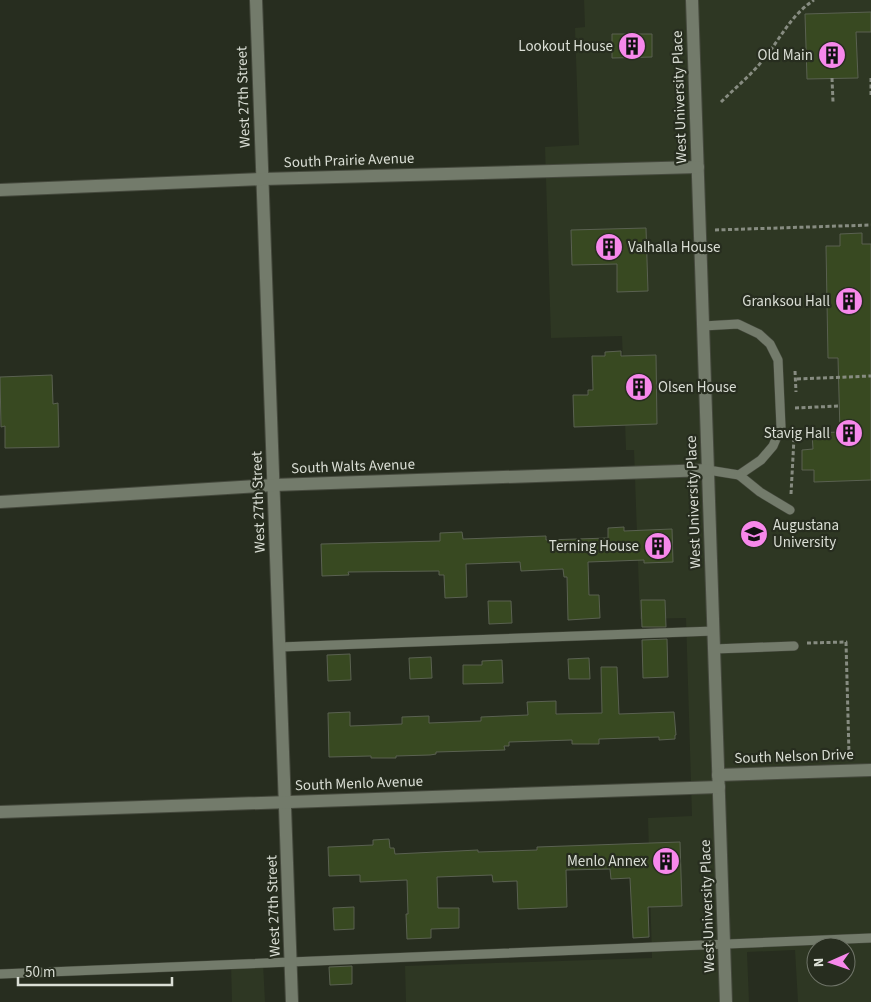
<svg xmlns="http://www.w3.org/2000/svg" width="871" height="1002" font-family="'Source Sans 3',sans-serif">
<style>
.built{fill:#2e3723;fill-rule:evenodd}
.building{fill:#384921;stroke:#5a6151}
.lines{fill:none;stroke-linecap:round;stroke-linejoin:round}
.lane-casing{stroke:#45493d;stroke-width:10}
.street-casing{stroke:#45493d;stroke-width:14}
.path{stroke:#878c81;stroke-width:3;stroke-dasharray:4 2.5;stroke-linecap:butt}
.lane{stroke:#737b6b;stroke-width:9}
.street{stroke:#737b6b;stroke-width:12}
.labels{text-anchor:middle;stroke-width:4.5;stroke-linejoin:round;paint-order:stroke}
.poi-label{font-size:15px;fill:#daded5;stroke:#272d1f;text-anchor:end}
.street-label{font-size:15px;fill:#daded5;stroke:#272d1f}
</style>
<rect width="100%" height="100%" fill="#272d1f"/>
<g class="built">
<path d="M584,0H871V1002H798L795,950L747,952L749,1002H406L405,966L652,958L648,818L692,816L686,618L640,619L634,450H626L622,336L551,338L545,147L579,145L575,28L585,27ZM816,947H846V977H816Z"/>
<polygon points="263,963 265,1002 232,1002 231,964"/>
</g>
<g class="building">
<polygon points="871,12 871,32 856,32 858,78 807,79 805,14"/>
<polygon points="612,34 652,34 652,57 612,58"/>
<polygon points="646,228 648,291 617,292 617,264 572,265 571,230"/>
<polygon points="862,233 862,244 871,244 871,480 814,482 814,470 802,470 802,450 813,449 812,433 840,432 838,358 828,358 826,246 840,246 840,234"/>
<polygon points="621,351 621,356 656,355 657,424 574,427 573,395 588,395 588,390 593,390 592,356 605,356 605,352"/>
<polygon points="52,375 53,404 58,403 59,447 5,448 5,426 1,427 0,377"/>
<polygon points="624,527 624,531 672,529 673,562 644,563 644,560 588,562 589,595 599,595 600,618 568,620 567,577 564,577 563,569 521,571 520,562 466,564 467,597 445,598 444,575 439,575 439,571 348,572 349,575 322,576 321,544 440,541 440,533 462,532 463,539 546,536 546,540 608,538 608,528"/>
<polygon points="641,600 665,600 666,627 642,627"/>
<polygon points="488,601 511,601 512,623 489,624"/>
<polygon points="667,639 668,677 643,678 642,640"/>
<polygon points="350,654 351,680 328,681 327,655"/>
<polygon points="431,657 432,678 410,679 409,658"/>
<polygon points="589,658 590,679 569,679 568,659"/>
<polygon points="502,660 503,683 463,684 463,665 482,665 482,661"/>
<polygon points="601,667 617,667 619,714 674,712 676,735 675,735 675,739 659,740 659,737 599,739 599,744 572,744 572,740 509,742 509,746 504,746 505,750 436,752 436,754 430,755 396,756 396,758 371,758 371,756 329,757 328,713 350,712 350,726 402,724 402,717 429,716 429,723 481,721 481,717 528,715 527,702 556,701 556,714 602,713"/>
<polygon points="389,839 390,848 394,848 395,854 478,850 478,852 537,850 537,847 680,842 682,906 648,907 649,937 633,938 630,878 611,879 610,869 566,870 567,907 518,909 517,881 493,882 492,875 437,877 438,908 459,908 459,928 431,929 431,938 407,939 406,914 408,914 407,880 360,882 360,875 329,876 328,847 373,845 373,840"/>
<polygon points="354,907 354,929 334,930 333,908"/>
<polygon points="352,966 352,984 330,985 329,967"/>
</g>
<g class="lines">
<g class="lane-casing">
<g id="lane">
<polyline points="703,326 738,324 759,334 770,344 778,360 781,427 773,446 761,460 739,475 708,470"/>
<polyline points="739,475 760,492 790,510"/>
<polyline points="280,647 714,631"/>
<polyline points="714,649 794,646"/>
<polyline points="0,974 871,938"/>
</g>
</g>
<g class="street-casing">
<g id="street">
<polyline points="256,0 292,1002"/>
<polyline points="692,0 726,1002"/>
<polyline points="0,190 263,179 698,167"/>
<polyline points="0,502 274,485 708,470"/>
<polyline points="718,775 871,770"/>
<polyline points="0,812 719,787"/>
</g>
</g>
<g class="path">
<polyline points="832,78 833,102"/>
<polyline points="871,78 871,96"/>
<path d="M721,102C735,88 751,75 763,60C781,38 790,16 814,0"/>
<polyline points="715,230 871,225"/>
<polyline points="795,371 796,392"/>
<polyline points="797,379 871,376"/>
<polyline points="795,408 839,406"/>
<polyline points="791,494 794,438"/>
<polyline points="807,643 846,642 849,754"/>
</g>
<use href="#lane" class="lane"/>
<use href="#street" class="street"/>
</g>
<defs>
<g id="building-disc" transform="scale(1.4375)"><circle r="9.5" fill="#f788eb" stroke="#272d1f"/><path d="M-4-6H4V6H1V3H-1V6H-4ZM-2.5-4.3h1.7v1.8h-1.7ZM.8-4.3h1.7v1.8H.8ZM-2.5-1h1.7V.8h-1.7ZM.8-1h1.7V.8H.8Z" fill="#111"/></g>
<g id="university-disc" transform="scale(1.4375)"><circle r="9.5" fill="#f788eb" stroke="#272d1f"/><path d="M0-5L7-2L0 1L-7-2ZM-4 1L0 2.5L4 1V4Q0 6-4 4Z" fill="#111"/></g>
</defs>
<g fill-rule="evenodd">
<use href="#building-disc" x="632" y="46"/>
<use href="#building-disc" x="832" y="55"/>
<use href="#building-disc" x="609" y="247"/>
<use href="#building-disc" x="849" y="301"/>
<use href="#building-disc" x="639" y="387"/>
<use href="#building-disc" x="849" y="433"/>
<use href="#university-disc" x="754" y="534"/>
<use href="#building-disc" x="658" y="546"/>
<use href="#building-disc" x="666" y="861"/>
</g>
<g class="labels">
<g class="poi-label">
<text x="613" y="51">Lookout House</text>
<text x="813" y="60">Old Main</text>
<text x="628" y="252" text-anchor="start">Valhalla House</text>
<text x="830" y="306">Granksou Hall</text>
<text x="658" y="392" text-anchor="start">Olsen House</text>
<text x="830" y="438">Stavig Hall</text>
<text x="773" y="530" text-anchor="start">Augustana<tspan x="773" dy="17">University</tspan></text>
<text x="639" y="551">Terning House</text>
<text x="647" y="866">Menlo Annex</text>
</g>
<g class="street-label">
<text transform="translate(243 97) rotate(-92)" y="5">West 27th Street</text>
<text transform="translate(679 97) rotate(-92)" y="5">West University Place</text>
<text transform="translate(349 160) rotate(-2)" y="5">South Prairie Avenue</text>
<text transform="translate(353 466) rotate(-2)" y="5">South Walts Avenue</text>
<text transform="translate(258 502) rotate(-92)" y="5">West 27th Street</text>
<text transform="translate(693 502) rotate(-92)" y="5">West University Place</text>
<text transform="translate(794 756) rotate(-2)" y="5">South Nelson Drive</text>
<text transform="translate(359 783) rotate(-2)" y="5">South Menlo Avenue</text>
<text transform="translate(273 906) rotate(-92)" y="5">West 27th Street</text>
<text transform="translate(707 906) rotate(-92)" y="5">West University Place</text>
</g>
</g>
<g transform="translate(831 962) rotate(268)"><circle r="24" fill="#272d1f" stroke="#6f7468"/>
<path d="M0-4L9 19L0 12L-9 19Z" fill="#f788eb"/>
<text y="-8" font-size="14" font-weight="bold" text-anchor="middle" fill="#daded5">N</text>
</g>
<path d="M18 977v8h154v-8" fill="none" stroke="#daded5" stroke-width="2.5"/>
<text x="25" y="977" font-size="15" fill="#daded5" stroke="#272d1f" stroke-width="4" paint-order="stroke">50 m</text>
</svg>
